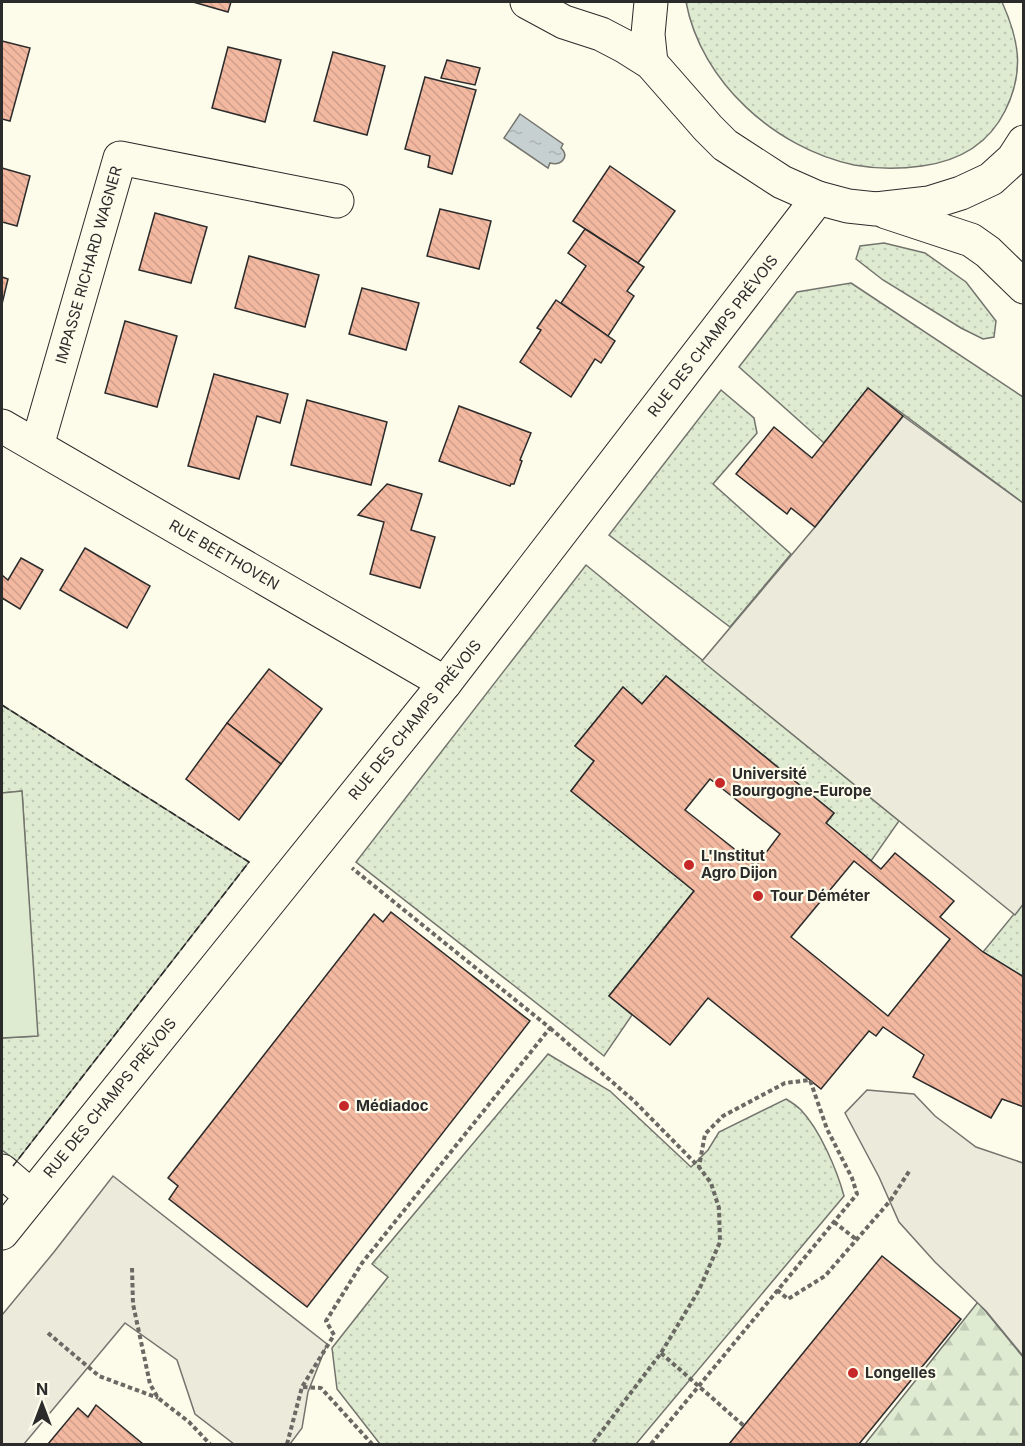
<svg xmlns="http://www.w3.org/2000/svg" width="1025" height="1446" font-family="Inter,sans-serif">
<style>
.grass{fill:url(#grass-dots);stroke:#74746e;stroke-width:1.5}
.forest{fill:url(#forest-firs);stroke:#74746e;stroke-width:1.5}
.pitch{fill:#deebd1;stroke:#74746e;stroke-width:1.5}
.parking{fill:#eceadb;stroke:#74746e;stroke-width:1.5}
.water{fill:url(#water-ripples);stroke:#74746e;stroke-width:1.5}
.building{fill:url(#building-back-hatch);stroke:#2b2b2b;stroke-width:1.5;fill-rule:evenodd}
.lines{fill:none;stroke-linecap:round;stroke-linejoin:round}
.minor-casing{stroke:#2b2b2b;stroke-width:35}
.major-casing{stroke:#2b2b2b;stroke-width:35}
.path{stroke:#6a6964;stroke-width:4;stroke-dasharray:4.5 3;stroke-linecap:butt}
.minor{stroke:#fdfbea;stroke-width:33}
.major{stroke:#fdfbea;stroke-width:33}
.fence{stroke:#2b2b2b;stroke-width:1.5;stroke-dasharray:8 3;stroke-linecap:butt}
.poi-dot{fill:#c62828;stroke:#fdfbea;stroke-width:2}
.labels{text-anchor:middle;stroke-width:4.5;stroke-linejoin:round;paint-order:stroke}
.street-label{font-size:15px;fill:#2b2b2b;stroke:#fdfbea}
.poi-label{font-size:15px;font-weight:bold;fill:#2b2b2b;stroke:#fdfbea;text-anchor:start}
</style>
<defs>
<pattern id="grass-dots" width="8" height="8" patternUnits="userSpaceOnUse" patternTransform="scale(1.5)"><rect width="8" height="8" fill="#deebd1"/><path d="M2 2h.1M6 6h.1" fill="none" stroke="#bfcab4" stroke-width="1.8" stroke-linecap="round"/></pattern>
<pattern id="forest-firs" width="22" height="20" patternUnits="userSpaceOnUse" patternTransform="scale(1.5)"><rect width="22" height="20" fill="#deebd1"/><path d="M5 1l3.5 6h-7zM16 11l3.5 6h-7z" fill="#bfcab4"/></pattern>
<pattern id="water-ripples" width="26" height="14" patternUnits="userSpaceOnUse" patternTransform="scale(1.5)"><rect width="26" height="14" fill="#c7d0d0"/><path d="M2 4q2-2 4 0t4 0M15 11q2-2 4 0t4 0" fill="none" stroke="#abb3b3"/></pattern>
<pattern id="building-back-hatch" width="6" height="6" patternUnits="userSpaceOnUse" patternTransform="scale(1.5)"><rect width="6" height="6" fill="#f2b8a0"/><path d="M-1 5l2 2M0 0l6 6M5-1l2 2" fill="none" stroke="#d09e8a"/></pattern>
</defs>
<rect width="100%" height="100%" fill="#fdfbea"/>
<g class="grass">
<path d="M686,2H1002C1019,40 1025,71 1005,111C988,145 959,161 922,166C900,169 876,169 854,165C775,148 701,82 686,2Z"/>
<polygon points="884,243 925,253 966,282 996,321 994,337 983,339 961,328 883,280 856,259 860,246"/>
<polygon points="851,283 1023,397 1023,503 868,388 824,443 739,367 797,292"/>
<polygon points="721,390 754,418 757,433 713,484 791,554 730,627 609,535"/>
<polygon points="586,565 899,821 871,861 826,823 834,813 666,676 642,704 623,687 575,746 594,761 571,791 694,891 609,996 632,1015 604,1056 356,862"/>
<polygon points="2,705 249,862 17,1161 2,1150 2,1038 37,1036 22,791 2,793"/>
<polygon points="1023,903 1023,977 983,952"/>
<path d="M548,1054L610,1091L691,1167L708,1150L719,1132L786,1099C791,1102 797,1106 801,1110C820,1130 837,1170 844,1196L636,1444H380L337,1389L332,1348L388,1277L372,1264Z"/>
</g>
<polygon class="forest" points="978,1302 1023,1357 1023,1444 865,1444"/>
<polygon class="pitch" points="22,791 38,1036 2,1038 2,793"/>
<g class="parking">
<polygon points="903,416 1023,503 1024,903 1015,915 702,661 815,527"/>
<polygon points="867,1090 914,1094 935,1116 976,1147 1023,1163 1023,1356 986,1311 935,1262 899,1222 879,1177 845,1113"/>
<polygon points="113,1176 327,1344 308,1392 302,1428 290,1444 234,1444 195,1414 177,1360 125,1323 24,1444 2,1444 2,1315 54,1252"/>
</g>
<path class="water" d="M520,114L563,144L561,148C570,157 561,166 550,163L548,168L504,138Z"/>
<g class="building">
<polygon points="193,2 231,2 228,12"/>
<polygon points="2,41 30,48 10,121 2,119"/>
<polygon points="228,47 281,60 265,122 212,108"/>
<polygon points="333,52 385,66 367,135 314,121"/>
<polygon points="447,60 480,68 475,85 441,78"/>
<polygon points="425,77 476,90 452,174 428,167 430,156 405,149"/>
<polygon points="610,166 675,211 638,263 573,221"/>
<polygon points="2,168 30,176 17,226 2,222"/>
<polygon points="440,209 491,221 479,269 427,256"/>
<polygon points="155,213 207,227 191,283 139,270"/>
<polygon points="585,229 644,267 627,291 634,296 608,336 561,303 586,266 568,253"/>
<polygon points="249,256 319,275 305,327 235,308"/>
<polygon points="2,277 8,279 2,304"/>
<polygon points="362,288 419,303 406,350 349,334"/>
<polygon points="556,300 615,341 601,363 595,359 571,397 520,362 541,330 537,328"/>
<polygon points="125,321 177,336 157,407 105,393"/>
<polygon points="214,374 288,394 280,423 257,416 239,479 188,466"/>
<polygon points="868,388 903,416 815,527 791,508 787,514 736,474 774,427 812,458"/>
<polygon points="307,400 387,422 371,485 291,465"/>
<polygon points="459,406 531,433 520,460 522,461 514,484 511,484 510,486 439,461"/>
<polygon points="387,484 422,494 411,530 435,537 420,588 370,574 384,522 358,515"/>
<polygon points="85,548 150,586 127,628 60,590"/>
<polygon points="21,558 43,570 20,609 2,598 2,575 8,580"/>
<polygon points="269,669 322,709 281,764 227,723"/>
<path d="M666,676L834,813L826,823L881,869L895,853L954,901L940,917L983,952L1024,977V1107L1002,1099L991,1118L913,1077L924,1055L883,1027L876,1036L869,1031L821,1089L708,998L670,1045L609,996L694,891L571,791L594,761L575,746L623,687L642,704ZM710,779L780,834L756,866L685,810ZM854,861L950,939L888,1016L791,937Z"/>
<polygon points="227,723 281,764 239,820 186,779"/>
<polygon points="391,912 530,1021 307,1307 169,1199 178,1186 168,1178 374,914 383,922"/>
<polygon points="882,1256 961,1319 859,1444 729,1444"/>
<polygon points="96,1405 143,1444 48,1444 78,1408 88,1417"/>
</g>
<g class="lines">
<g class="minor-casing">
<g id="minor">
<polyline points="2,426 445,683"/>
<polyline points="37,446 120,158 337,201"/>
<polyline points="2,1171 31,1196"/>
<polyline points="2,1233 445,683 818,198"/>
</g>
</g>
<g class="major-casing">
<g id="major">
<polyline points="527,2 564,22 601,34 624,46 651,63 708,128 725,145 782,182 818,198 848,206 876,209 929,203 961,193 991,179 1013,159 1024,142"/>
<polyline points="651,63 648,34 651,2"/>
<polyline points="886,212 971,240 988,252 1024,287"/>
</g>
</g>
<g class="path">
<polyline points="550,1028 633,1100 699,1167 711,1183 719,1208 720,1242 699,1290 661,1353 592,1444"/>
<polyline points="834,1222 857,1240"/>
<polyline points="132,1268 133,1304 150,1384 158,1398 189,1422 210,1444"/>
<polyline points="777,1290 788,1299 825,1276 890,1201 910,1170"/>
<polyline points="48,1333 99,1376 158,1398"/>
<polyline points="661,1353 744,1426"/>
<polyline points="303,1387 321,1388 372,1444"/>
<polyline points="287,1444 302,1387 334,1335 326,1321 362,1263 550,1028 352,868"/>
<polyline points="651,1444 857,1194 852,1178 827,1129 810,1080 785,1083 723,1116 705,1134 699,1167"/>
</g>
<use href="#minor" class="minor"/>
<use href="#major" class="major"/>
<polyline class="fence" points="2,705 249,862 13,1166"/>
</g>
<g class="poi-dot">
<circle cx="720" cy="783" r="6"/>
<circle cx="689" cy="865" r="6"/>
<circle cx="758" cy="896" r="6"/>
<circle cx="344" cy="1106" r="6"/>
<circle cx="853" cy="1373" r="6"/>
</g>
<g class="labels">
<g class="street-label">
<text transform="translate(89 265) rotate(-74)" y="5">IMPASSE RICHARD WAGNER</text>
<text transform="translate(713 336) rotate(-52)" y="5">RUE DES CHAMPS PRÉVOIS</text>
<text transform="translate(224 555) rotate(30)" y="5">RUE BEETHOVEN</text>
<text transform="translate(415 720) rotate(-51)" y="5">RUE DES CHAMPS PRÉVOIS</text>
<text transform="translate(110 1098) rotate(-51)" y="5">RUE DES CHAMPS PRÉVOIS</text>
</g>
<g class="poi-label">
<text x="732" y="779">Université<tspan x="732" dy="17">Bourgogne-Europe</tspan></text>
<text x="701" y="861">L'Institut<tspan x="701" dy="17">Agro Dijon</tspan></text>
<text x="770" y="901">Tour Déméter</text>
<text x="356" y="1111">Médiadoc</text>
<text x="865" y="1378">Longelles</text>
</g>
</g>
<rect width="1025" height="1446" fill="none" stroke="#2b2b2b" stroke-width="6"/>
<g transform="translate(42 1404)" stroke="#fdfbea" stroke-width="4.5" paint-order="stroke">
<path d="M0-4.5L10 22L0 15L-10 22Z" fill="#2b2b2b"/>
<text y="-9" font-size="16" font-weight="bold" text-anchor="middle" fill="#2b2b2b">N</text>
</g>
</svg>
